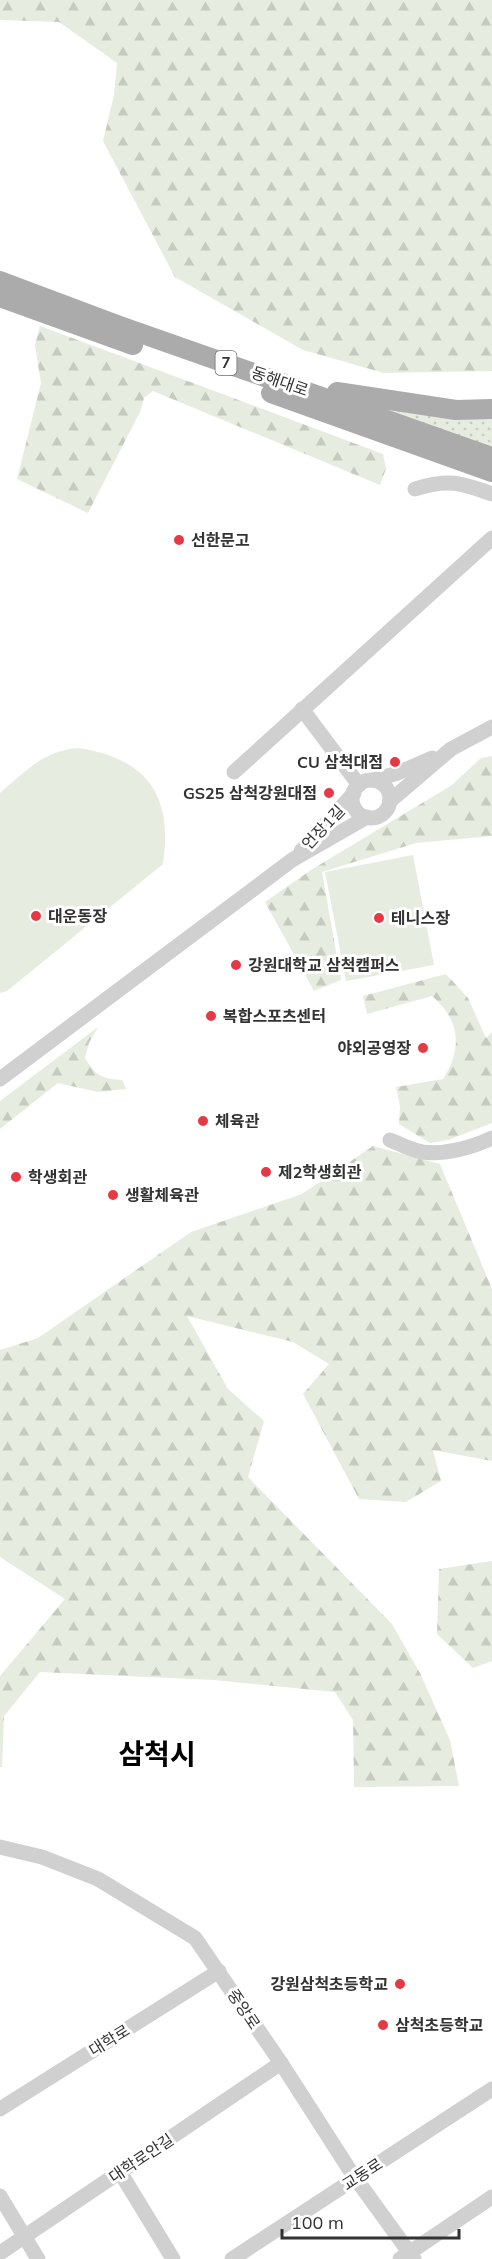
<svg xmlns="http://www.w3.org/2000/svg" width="492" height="2259" font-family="Mulish,'Noto Sans KR',sans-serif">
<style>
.grass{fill:url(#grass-dots)}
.forest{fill:url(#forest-firs)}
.pitch{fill:#e6ecdf}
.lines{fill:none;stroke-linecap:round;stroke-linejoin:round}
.minor{stroke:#d0d0d0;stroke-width:15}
.major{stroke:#ababab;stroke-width:20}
.poi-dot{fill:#e63946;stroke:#fff;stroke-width:2}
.labels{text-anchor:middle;stroke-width:6;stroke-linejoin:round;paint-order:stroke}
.shield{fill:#fff;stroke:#707070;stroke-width:1.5}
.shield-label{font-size:15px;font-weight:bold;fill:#333}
.street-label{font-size:16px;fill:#333;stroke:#fff}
.poi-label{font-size:16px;font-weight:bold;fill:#333;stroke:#fff;text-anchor:start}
.town-label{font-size:28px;font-weight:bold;fill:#000;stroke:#fff}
</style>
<defs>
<pattern id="grass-dots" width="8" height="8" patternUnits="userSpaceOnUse" patternTransform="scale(1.5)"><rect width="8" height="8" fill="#e6ecdf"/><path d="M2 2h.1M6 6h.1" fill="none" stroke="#c6cbc0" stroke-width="1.8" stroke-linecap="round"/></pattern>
<pattern id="forest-firs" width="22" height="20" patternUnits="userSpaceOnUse" patternTransform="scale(1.5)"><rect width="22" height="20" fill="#e6ecdf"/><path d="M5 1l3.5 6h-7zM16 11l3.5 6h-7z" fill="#c6cbc0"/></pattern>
</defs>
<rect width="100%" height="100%" fill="#fff"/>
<polygon class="grass" points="372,408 492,418 492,450"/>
<g class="forest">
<polygon points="0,0 492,0 492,371 384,373 303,350 175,277 103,141 114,95 117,63 59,22 0,20"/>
<polygon points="40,326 383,454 386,469 380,485 153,391 144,398 140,412 88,513 17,479 41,383 35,345"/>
<polygon points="492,756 492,836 416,843 322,872 341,980 314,991 265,902 311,870 452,785 481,758"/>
<path d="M446,974L468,998L486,1038L492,1032V1123L448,1140L430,1143L399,1124L400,1106L396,1087L443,1079C463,1048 460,1020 432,996L367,1014L363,996Z"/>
<path d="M98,1027L89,1043L85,1058C95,1075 102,1079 122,1080L126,1089L98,1092L58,1083L0,1129V1101Z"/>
<polygon points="373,1146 440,1164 492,1289 492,1461 433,1450 441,1481 406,1502 359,1499 303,1394 329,1364 293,1342 187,1316 228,1389 264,1421 248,1477 392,1624 420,1673 450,1740 459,1786 354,1787 353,1720 335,1692 214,1680 40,1672 4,1716 2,1767 0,1767 0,1676 65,1599 0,1557 0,1350 38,1338 191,1232 302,1194"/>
<polygon points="492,1561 492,1661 473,1668 437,1634 439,1569"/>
</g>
<g class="pitch">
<path d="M79,748C148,759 173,796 163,864L7,991L0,993V793C25,772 44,750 79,748Z"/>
<polygon points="413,855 434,965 346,981 325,872"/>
</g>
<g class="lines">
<g class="minor">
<path d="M415,489C447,478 462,483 492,494"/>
<polyline points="302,709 359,785"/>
<polyline points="234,772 492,538"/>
<polyline points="373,780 398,773 432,758"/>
<circle cx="371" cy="799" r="19"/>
<polyline points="390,801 451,749 492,727"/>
<polyline points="301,851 354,793"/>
<polyline points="0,1079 292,860 367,817"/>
<path d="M390,1140C400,1144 411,1150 422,1152C444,1155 471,1148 492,1138"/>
<polyline points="0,1847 42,1857 98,1879 195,1938 281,2063 351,2172 414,2259"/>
<polyline points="0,2109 219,1971"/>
<polyline points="120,2172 173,2259"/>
<polyline points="0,2196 38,2259"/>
<polyline points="0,2253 281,2063"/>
<polyline points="232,2259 492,2089"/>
<polyline points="400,2259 492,2197"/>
</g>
<g class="major">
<polyline points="0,281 120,326 492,457"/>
<polyline points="0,297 133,345"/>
<polyline points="337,392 456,410 492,409"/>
<polyline points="271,393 492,472"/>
</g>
</g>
<g class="poi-dot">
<circle cx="179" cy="540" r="6"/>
<circle cx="395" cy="762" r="6"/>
<circle cx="329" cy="793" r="6"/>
<circle cx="36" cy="916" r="6"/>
<circle cx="379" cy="918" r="6"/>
<circle cx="236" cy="965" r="6"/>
<circle cx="211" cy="1016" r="6"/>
<circle cx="423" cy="1048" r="6"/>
<circle cx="203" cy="1121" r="6"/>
<circle cx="266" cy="1172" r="6"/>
<circle cx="16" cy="1177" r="6"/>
<circle cx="113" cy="1195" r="6"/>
<circle cx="400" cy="1984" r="6"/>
<circle cx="383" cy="2025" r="6"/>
</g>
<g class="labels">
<rect class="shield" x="215.5" y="351" width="21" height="24" rx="4.5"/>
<g class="shield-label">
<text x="226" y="368">7</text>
</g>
<g class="street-label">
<text transform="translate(280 381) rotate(19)" y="6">동해대로</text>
<text transform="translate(323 827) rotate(-47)" y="6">언장1길</text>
<text transform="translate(244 2009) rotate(56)" y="6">중앙로</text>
<text transform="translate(109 2040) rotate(-32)" y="6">대학로</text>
<text transform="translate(141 2158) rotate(-34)" y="6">대학로안길</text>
<text transform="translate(362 2174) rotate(-33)" y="6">교동로</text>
</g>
<g class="poi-label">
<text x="191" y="546">선한문고</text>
<text x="383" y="768" text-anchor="end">CU 삼척대점</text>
<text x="317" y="799" text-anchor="end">GS25 삼척강원대점</text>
<text x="48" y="922">대운동장</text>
<text x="391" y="924">테니스장</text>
<text x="248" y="971">강원대학교 삼척캠퍼스</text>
<text x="223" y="1022">복합스포츠센터</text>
<text x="411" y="1054" text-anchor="end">야외공영장</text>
<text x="215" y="1127">체육관</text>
<text x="278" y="1178">제2학생회관</text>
<text x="28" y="1183">학생회관</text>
<text x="125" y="1201">생활체육관</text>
<text x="388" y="1990" text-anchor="end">강원삼척초등학교</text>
<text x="395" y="2031">삼척초등학교</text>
</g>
<g class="town-label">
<text x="157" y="1764">삼척시</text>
</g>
</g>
<path d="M282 2229v9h177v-9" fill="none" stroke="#333333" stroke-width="3"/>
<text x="291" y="2229" font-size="18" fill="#333333" stroke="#ffffff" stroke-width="4.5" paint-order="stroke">100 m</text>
</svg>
